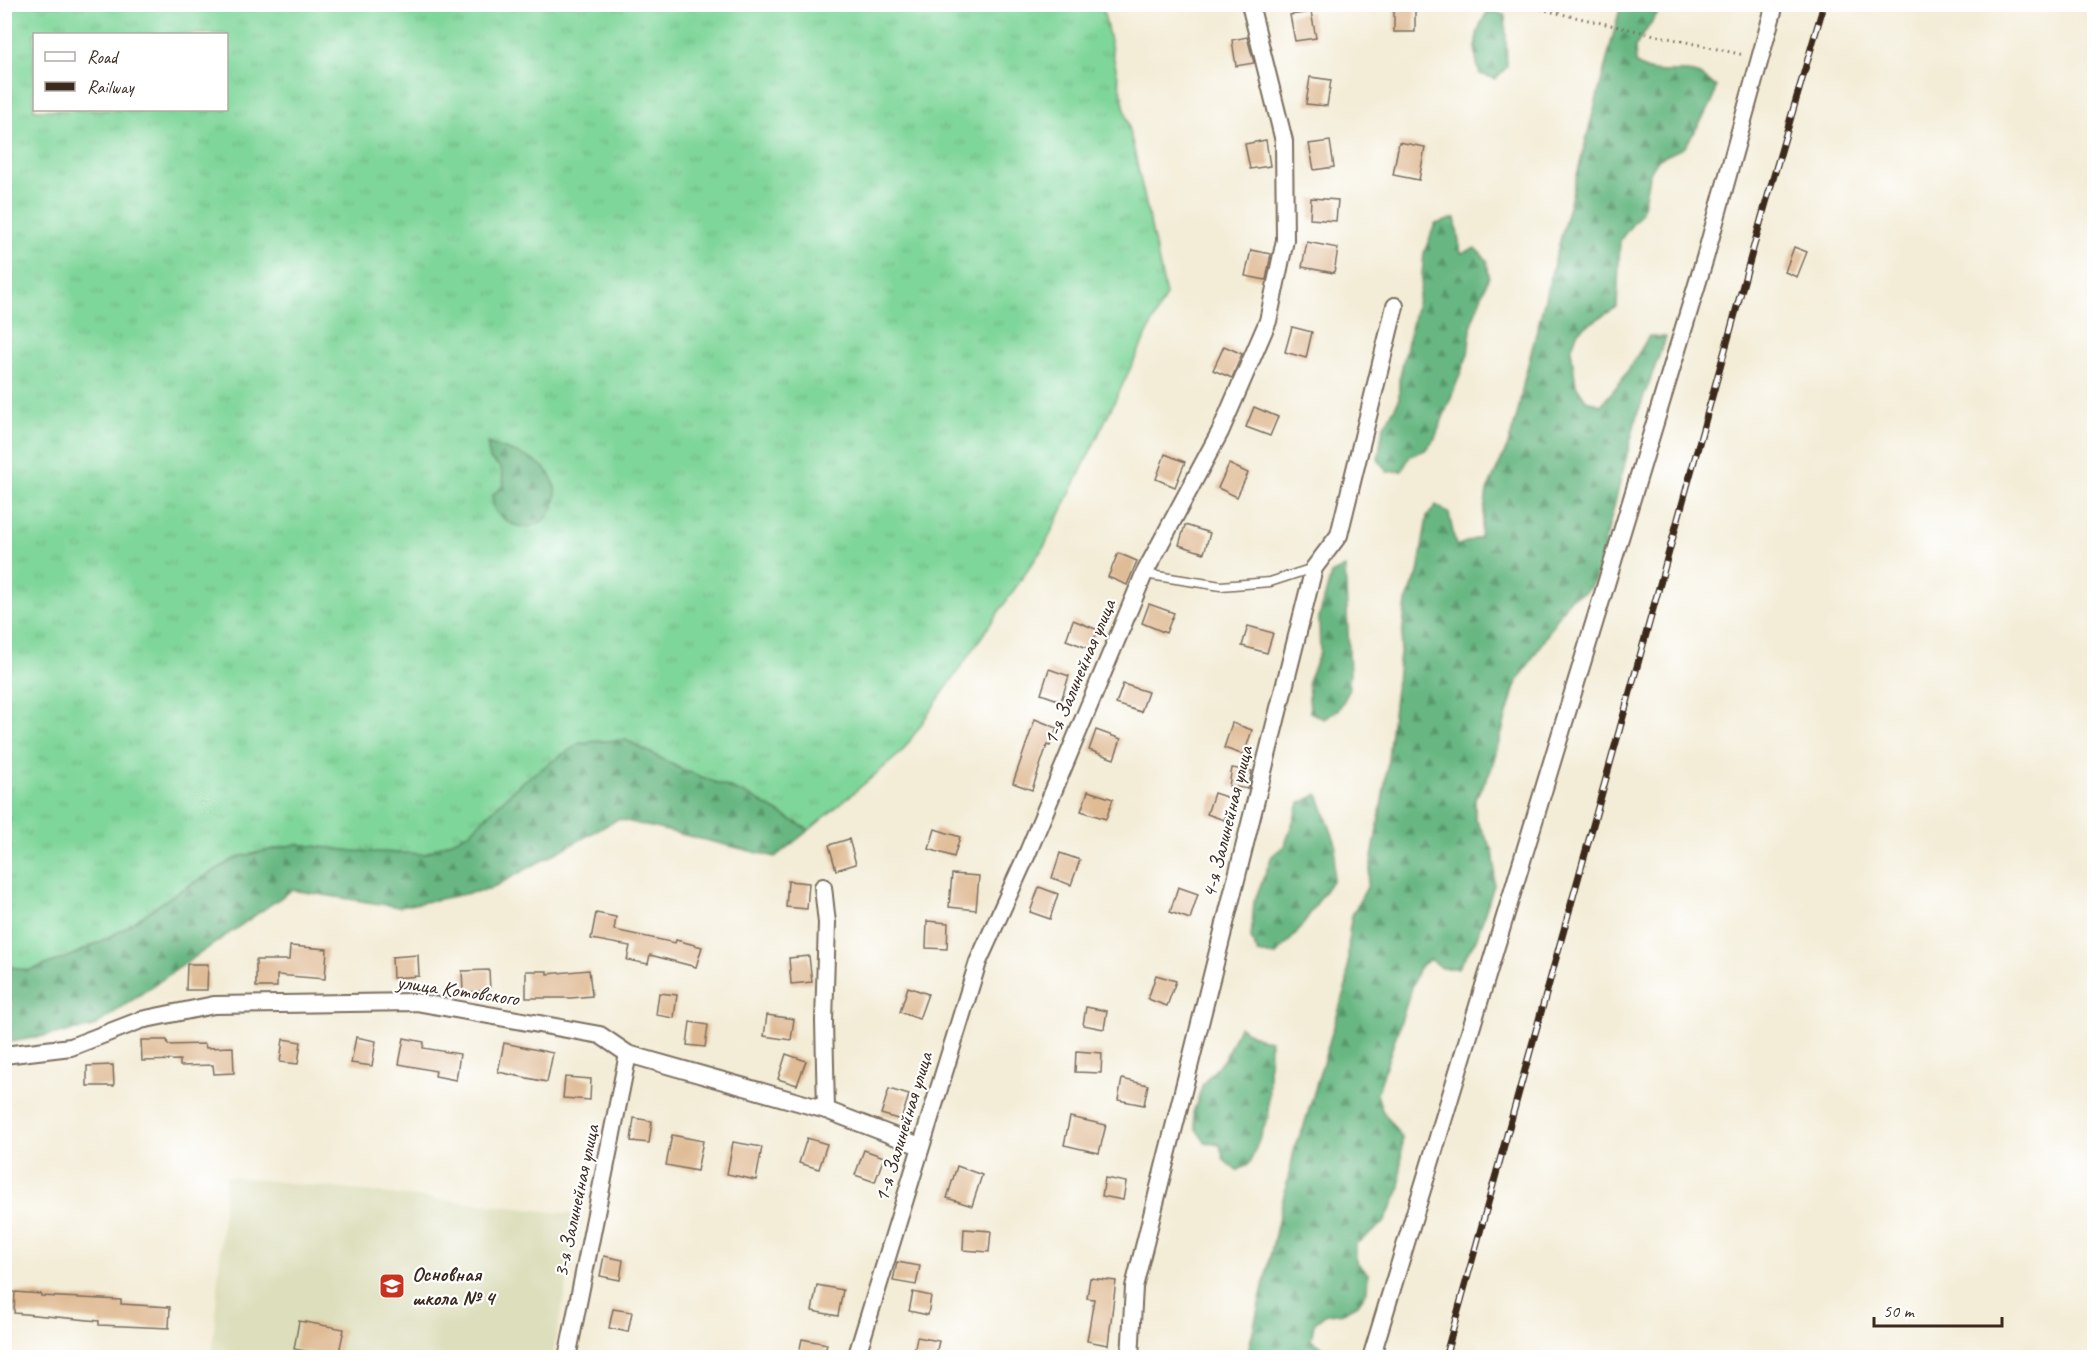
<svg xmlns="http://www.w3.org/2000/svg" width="2099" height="1362" font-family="Caveat,sans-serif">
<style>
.built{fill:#dddebc}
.grass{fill:url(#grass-tufts);stroke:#5d805c;stroke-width:1.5;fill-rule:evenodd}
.forest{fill:url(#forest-firs);stroke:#517050;stroke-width:1.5}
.building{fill:#e0bc96}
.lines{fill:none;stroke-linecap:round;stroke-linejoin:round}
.lane-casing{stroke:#7b6e5e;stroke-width:11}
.street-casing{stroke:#7b6e5e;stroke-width:20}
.path{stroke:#7b6e5e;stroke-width:3;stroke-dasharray:1.5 4.5;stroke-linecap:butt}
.lane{stroke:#fff;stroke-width:8}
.street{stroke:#fff;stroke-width:16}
.rail-casing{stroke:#3b2a1e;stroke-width:7}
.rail{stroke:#fff;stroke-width:4.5;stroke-dasharray:14;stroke-linecap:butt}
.labels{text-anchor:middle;stroke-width:4.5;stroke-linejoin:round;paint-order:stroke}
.street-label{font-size:21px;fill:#3b2a1e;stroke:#fff}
.poi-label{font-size:21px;font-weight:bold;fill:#3b2a1e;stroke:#fff;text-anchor:start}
</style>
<defs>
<pattern id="grass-tufts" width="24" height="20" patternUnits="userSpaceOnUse" patternTransform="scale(1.5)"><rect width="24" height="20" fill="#7fd69a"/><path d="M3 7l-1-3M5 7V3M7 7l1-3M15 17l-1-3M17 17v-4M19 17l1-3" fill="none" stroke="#6fb884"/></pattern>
<pattern id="forest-firs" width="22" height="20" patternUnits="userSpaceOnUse" patternTransform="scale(1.5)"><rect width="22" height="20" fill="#67b782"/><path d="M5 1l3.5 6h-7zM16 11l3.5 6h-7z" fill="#56956a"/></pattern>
</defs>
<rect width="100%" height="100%" fill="#fff"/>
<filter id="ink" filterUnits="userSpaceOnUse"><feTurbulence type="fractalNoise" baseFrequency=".0167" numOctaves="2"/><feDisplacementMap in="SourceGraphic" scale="12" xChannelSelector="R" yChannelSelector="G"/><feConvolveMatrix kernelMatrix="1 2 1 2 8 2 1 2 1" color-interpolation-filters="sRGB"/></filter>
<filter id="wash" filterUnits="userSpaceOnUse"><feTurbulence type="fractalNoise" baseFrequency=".008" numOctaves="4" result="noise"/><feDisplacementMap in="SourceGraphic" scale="24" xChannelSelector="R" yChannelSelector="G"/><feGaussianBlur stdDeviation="1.35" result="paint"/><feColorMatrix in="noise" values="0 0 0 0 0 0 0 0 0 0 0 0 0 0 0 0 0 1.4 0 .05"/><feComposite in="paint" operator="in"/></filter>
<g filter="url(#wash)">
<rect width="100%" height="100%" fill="#f3ecd6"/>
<polygon class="built" points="226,1176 581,1215 552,1357 212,1358"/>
<path class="grass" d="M5,5H1102L1166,295L1045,545L902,752L809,830L750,796L681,769L626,740L522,782L469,833L425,854L353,851L297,844L238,857L178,892L119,932L71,956L27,971L5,965ZM34,34H226V110H34Z"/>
<g class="forest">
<path d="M1621,5H1663L1635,47L1636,64C1641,67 1648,71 1654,71C1682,75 1692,64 1716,87L1712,103L1685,147L1657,160L1649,176L1642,212L1620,240L1617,307L1578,331L1571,350L1576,385L1586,400L1601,405L1622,380L1649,336L1666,337L1637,415L1596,578L1586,592L1570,598L1515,686L1491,770L1475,799V818L1493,851L1495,867L1494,885L1476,940L1458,968H1441L1430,959L1418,969L1377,1094L1382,1110L1402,1138L1400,1189L1384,1223L1356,1244V1261L1368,1274L1367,1291L1358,1304L1345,1312L1326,1314L1314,1324L1311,1340L1339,1357H1247L1296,1143L1303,1129L1347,983L1349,932L1352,915L1367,887L1385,784L1406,602L1418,573L1427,517L1436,505L1449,514L1456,546L1480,537L1487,491L1508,445L1518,412L1524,380Z"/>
<path d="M1489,10L1505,15L1507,67L1495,79L1480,74C1472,51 1474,30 1489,10Z"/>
<polygon points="1455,218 1461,253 1475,248 1487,260 1489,276 1472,322 1468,354 1435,438 1425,450 1410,456 1402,471 1387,472 1378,459 1383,428 1399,400 1399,380 1421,286 1424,253 1435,224"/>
<path d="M487,443C505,450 531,455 545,469C575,501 536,545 504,519C501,517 496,513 494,509C493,506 493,500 492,496L504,485L501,468L490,459Z"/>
<polygon points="1345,567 1350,674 1348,693 1339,709 1324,719 1310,712 1308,681 1320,652 1319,618 1331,574"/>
<polygon points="626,740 681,769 750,796 809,830 775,857 618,819 490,889 399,907 292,890 93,1027 5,1043 5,965 27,971 71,956 119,932 178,892 238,857 297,844 353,851 425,854 469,833 522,782 581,742"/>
<polygon points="1318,794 1336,844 1333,879 1297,933 1275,956 1258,953 1251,938 1254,902 1272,856 1285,845 1299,804"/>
<polygon points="1239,1027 1258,1038 1270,1040 1268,1117 1250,1163 1237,1171 1224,1160 1220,1145 1205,1142 1196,1129 1193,1113 1203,1084 1225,1058"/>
</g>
<g id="blocks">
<g class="building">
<rect x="1394" y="6" width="21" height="26"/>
<polygon points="1311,12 1316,38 1295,41 1290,15"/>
<polygon points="1247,37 1254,63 1236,66 1232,40"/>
<polygon points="1310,77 1331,80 1327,106 1306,104"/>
<polygon points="1266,140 1270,166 1250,169 1245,144"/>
<polygon points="1330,141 1334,167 1314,170 1309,144"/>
<polygon points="1399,142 1425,147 1419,180 1393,175"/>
<polygon points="1311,198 1338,200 1336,221 1310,219"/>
<polygon points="1307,242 1338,248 1334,273 1302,267"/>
<polygon points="1794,247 1807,252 1797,277 1785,272"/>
<polygon points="1251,250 1271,254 1266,280 1245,276"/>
<polygon points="1292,327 1312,332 1306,358 1285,352"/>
<polygon points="1224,346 1242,354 1232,378 1213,370"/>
<polygon points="1254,407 1278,417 1270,436 1246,427"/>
<polygon points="1165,454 1185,462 1175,487 1156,479"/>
<polygon points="1229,464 1248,473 1237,497 1218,488"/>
<polygon points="1185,525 1210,533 1204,553 1179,545"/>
<polygon points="1118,553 1137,561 1127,585 1108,577"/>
<polygon points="1149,604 1174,613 1166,633 1142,623"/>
<polygon points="1073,620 1098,630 1090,649 1066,640"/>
<polygon points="1248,626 1273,633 1267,653 1242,646"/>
<polygon points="1049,669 1069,676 1061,701 1041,694"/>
<polygon points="1123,684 1148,692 1141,712 1116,704"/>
<polygon points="1035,719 1057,728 1050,746 1047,745 1032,790 1013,783"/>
<polygon points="1232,723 1252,730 1244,755 1224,748"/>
<polygon points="1096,730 1121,739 1114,759 1089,750"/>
<polygon points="1232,768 1252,771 1248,789 1229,786"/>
<polygon points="1088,791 1113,799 1106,819 1081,811"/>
<polygon points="1214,793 1232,799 1224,820 1207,814"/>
<polygon points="935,829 960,837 954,857 929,849"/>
<polygon points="849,839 856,864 836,870 829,845"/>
<polygon points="1060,853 1080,860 1071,885 1052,878"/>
<polygon points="952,874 979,876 976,910 949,907"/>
<polygon points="788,881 809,883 807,909 786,907"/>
<polygon points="1039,887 1058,894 1050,919 1030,912"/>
<polygon points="1178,887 1198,894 1190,919 1170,912"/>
<polygon points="596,913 616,917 614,930 675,943 676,940 702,947 696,967 650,955 648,964 627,960 630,946 591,939"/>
<polygon points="927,921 948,923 947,949 926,948"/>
<polygon points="290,946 327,949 325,979 277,975 277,987 256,987 256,960 289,960"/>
<polygon points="418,955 419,976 393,978 392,957"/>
<polygon points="809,956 812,982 791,984 789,958"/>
<polygon points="187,964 208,964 207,990 186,990"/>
<polygon points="489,970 490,991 463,992 462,971"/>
<polygon points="589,970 592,996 571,998 526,998 526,971 547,971 547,974"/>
<polygon points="1156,975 1176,981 1167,1006 1148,999"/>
<polygon points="908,987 928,994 919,1019 900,1012"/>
<polygon points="659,993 677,995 674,1018 656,1015"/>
<polygon points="1086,1007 1107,1011 1104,1029 1083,1025"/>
<polygon points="767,1015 794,1019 791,1040 764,1036"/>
<polygon points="690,1022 708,1025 705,1047 687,1045"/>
<polygon points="356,1037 376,1041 372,1066 351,1063"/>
<polygon points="404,1038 424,1042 423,1048 460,1054 456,1080 435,1076 436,1071 399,1064"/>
<polygon points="283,1039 301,1042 298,1064 280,1062"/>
<polygon points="141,1040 167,1040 168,1045 205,1044 206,1048 233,1047 234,1073 214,1074 213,1065 180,1066 180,1060 142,1061"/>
<polygon points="504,1043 553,1053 547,1082 498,1072"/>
<polygon points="1076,1051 1102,1053 1101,1073 1075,1072"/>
<polygon points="786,1054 806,1061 797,1085 778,1079"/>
<polygon points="113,1065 114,1086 87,1086 87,1066"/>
<polygon points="565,1077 591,1079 590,1100 563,1098"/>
<polygon points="1122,1079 1148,1085 1144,1105 1118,1100"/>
<polygon points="889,1089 909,1095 901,1120 881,1114"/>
<polygon points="1070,1117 1106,1125 1099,1153 1064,1145"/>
<polygon points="634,1118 652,1121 649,1143 631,1141"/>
<polygon points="672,1135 703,1141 697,1171 666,1165"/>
<polygon points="807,1138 827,1144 819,1169 799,1163"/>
<polygon points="733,1142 762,1147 756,1180 727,1174"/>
<polygon points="864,1150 884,1157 875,1182 855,1175"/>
<polygon points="957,1166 982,1175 972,1206 947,1198"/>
<polygon points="1105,1178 1126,1182 1123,1200 1102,1196"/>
<polygon points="964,1229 991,1231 989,1252 963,1250"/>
<polygon points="604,1256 623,1260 620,1280 600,1276"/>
<polygon points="897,1262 920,1266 916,1285 893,1281"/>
<polygon points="1090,1278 1116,1281 1108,1345 1087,1341 1094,1299 1087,1298"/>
<polygon points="817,1285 843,1290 838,1316 812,1311"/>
<polygon points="15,1292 41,1294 41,1296 121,1300 121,1304 170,1307 169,1328 99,1325 99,1321 14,1313"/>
<polygon points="913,1292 931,1296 928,1315 909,1311"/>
<polygon points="613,1309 632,1312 628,1332 609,1328"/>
<polygon points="299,1321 344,1329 338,1357 294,1349"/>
<polygon points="917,1337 939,1341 935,1358 913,1358"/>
<polygon points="802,1339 827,1344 824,1358 798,1358"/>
</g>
</g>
</g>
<g filter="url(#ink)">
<use href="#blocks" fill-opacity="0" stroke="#7b6e5e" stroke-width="1.5"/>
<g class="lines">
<g class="lane-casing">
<polyline id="lane" points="1144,574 1221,586 1270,582 1313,568"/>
</g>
<g class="street-casing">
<g id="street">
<polyline points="823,887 827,923 824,1021 826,1110"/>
<polyline points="4,1055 71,1047 141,1020 214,1005 416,1002 600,1035 628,1054 826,1110 920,1146"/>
<polyline points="567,1358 628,1054"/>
<polyline points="856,1358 978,962 1028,852 1144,574 1220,432 1268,321 1285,240 1284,141 1250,4"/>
<polyline points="1130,1358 1134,1287 1314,568 1339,535 1395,306"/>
<polyline points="1371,1358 1705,258 1775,4"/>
</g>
</g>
<polyline class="path" points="1517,4 1744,55"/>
<use href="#lane" class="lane"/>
<use href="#street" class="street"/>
<g class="rail-casing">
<polyline id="rail" points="1445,1358 1763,213 1824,4"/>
</g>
<use href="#rail" class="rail"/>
</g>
</g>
<defs>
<g id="school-square" transform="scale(1.35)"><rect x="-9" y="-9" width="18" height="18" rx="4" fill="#c8321e" stroke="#fff"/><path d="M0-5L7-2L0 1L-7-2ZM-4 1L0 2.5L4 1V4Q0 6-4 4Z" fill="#fff"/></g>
</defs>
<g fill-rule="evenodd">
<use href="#school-square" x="392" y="1286"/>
</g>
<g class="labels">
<g class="street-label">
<text transform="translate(1079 672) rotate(-67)" y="7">1-я Залинейная улица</text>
<text transform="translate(1227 822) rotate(-76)" y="7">4-я Залинейная улица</text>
<text transform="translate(458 990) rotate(8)" y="7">улица Котовского</text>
<text transform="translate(903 1127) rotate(-73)" y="7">1-я Залинейная улица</text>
<text transform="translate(576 1201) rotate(-78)" y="7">3-я Залинейная улица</text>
</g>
<g class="poi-label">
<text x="412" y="1281">Основная<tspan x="412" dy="24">школа № 4</tspan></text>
</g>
</g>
<rect width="2099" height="1362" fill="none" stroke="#fff" stroke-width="24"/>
<rect x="33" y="33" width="195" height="78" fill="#ffffff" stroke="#b1aaa5" stroke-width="1.5"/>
<rect x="45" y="52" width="30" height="9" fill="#ffffff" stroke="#b1aaa5" stroke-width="1.5"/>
<text x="87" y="63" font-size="18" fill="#3b2a1e">Road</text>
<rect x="45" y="82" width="30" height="9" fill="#3b2a1e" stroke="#b1aaa5" stroke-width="1.5"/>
<text x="87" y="93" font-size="18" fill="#3b2a1e">Railway</text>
<path d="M1874 1317v9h128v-9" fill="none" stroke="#3b2a1e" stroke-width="3"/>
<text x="1883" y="1317" font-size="18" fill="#3b2a1e" stroke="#ffffff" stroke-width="4.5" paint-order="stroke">50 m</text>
</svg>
